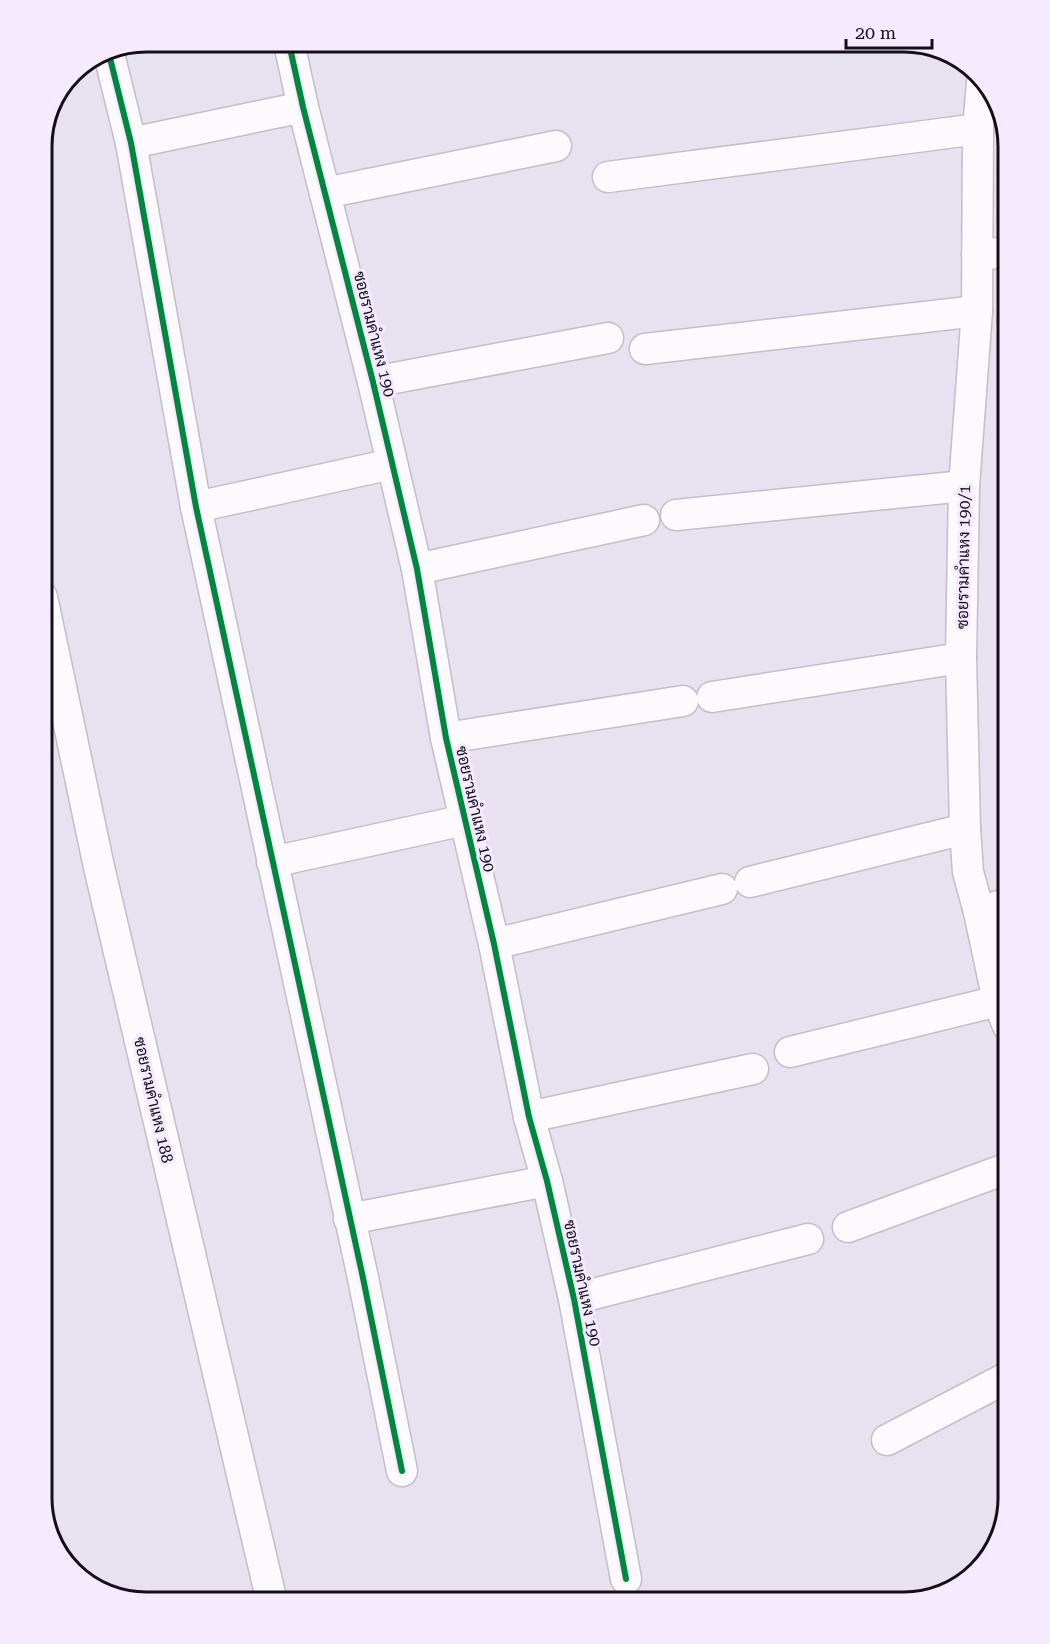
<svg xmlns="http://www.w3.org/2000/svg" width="1050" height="1644" font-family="'Roboto Serif',Sarabun,serif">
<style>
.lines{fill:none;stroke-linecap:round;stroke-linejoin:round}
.street-casing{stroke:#c4bec9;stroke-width:33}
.street{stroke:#fcfafd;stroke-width:30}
.cycleway-casing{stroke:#f5eaff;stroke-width:10}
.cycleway{stroke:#00873e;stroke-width:6}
.labels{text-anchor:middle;stroke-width:6;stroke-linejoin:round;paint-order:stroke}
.street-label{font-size:16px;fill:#140f17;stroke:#f5eaff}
.rim{fill:none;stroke:#140f17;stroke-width:3}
</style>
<rect width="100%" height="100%" fill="#e8e1ef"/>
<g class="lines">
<g class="street-casing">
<g id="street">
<polyline points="290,48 303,107 373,382 417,569 446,738 494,944 529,1117 547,1181 574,1299 626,1579"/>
<polyline points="108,50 131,143 196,507 363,1278 402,1471"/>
<polyline points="982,83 978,129 977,311 964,486 961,658 965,829 968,872 979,912 998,1001 1008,1026"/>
<polyline points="131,143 303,107"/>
<polyline points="608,177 978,129"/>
<polyline points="325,193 556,146"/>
<polyline points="977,254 1008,253"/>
<polyline points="645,349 977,311"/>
<polyline points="373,382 608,338"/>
<polyline points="196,507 392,464"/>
<polyline points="676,515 964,486"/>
<polyline points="417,569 644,520"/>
<polyline points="42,597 99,867 272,1602"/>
<polyline points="712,697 961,658"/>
<polyline points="446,738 683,701"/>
<polyline points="272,862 465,820"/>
<polyline points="750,882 965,829"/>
<polyline points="979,912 1008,903"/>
<polyline points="494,944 722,889"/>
<polyline points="790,1052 998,1001"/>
<polyline points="529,1117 753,1069"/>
<polyline points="349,1219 547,1181"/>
<polyline points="848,1227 1008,1168"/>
<polyline points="574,1299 808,1239"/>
<polyline points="887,1440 1008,1377"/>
</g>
</g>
<use href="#street" class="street"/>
<g class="cycleway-casing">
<g id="cycleway">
<polyline points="290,48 303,107 373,382 417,569 446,738 494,944 529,1117 547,1181 574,1299 626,1579"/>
<polyline points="108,50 131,143 196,507 363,1278 402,1471"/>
</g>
</g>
<use href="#cycleway" class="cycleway"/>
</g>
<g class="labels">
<g class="street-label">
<text transform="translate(375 334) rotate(76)" y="6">ซอยรามคำแหง 190</text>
<text transform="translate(963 557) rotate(-89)" y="6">ซอยรามคำแหง 190/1</text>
<text transform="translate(476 809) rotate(77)" y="6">ซอยรามคำแหง 190</text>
<text transform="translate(154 1100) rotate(77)" y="6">ซอยรามคำแหง 188</text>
<text transform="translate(583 1283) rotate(78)" y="6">ซอยรามคำแหง 190</text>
</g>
</g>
<path d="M0 0H1050V1644H0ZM146 52H904A94 94 0 0 1 998 146V1498A94 94 0 0 1 904 1592H146A94 94 0 0 1 52 1498V146A94 94 0 0 1 146 52Z" fill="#f5eaff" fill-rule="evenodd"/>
<path class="rim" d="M146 52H904A94 94 0 0 1 998 146V1498A94 94 0 0 1 904 1592H146A94 94 0 0 1 52 1498V146A94 94 0 0 1 146 52Z"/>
<path d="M846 39v9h86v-9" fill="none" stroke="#140f17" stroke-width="3"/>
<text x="855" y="39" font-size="18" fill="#140f17" stroke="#f5eaff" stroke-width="4.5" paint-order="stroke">20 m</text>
</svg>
